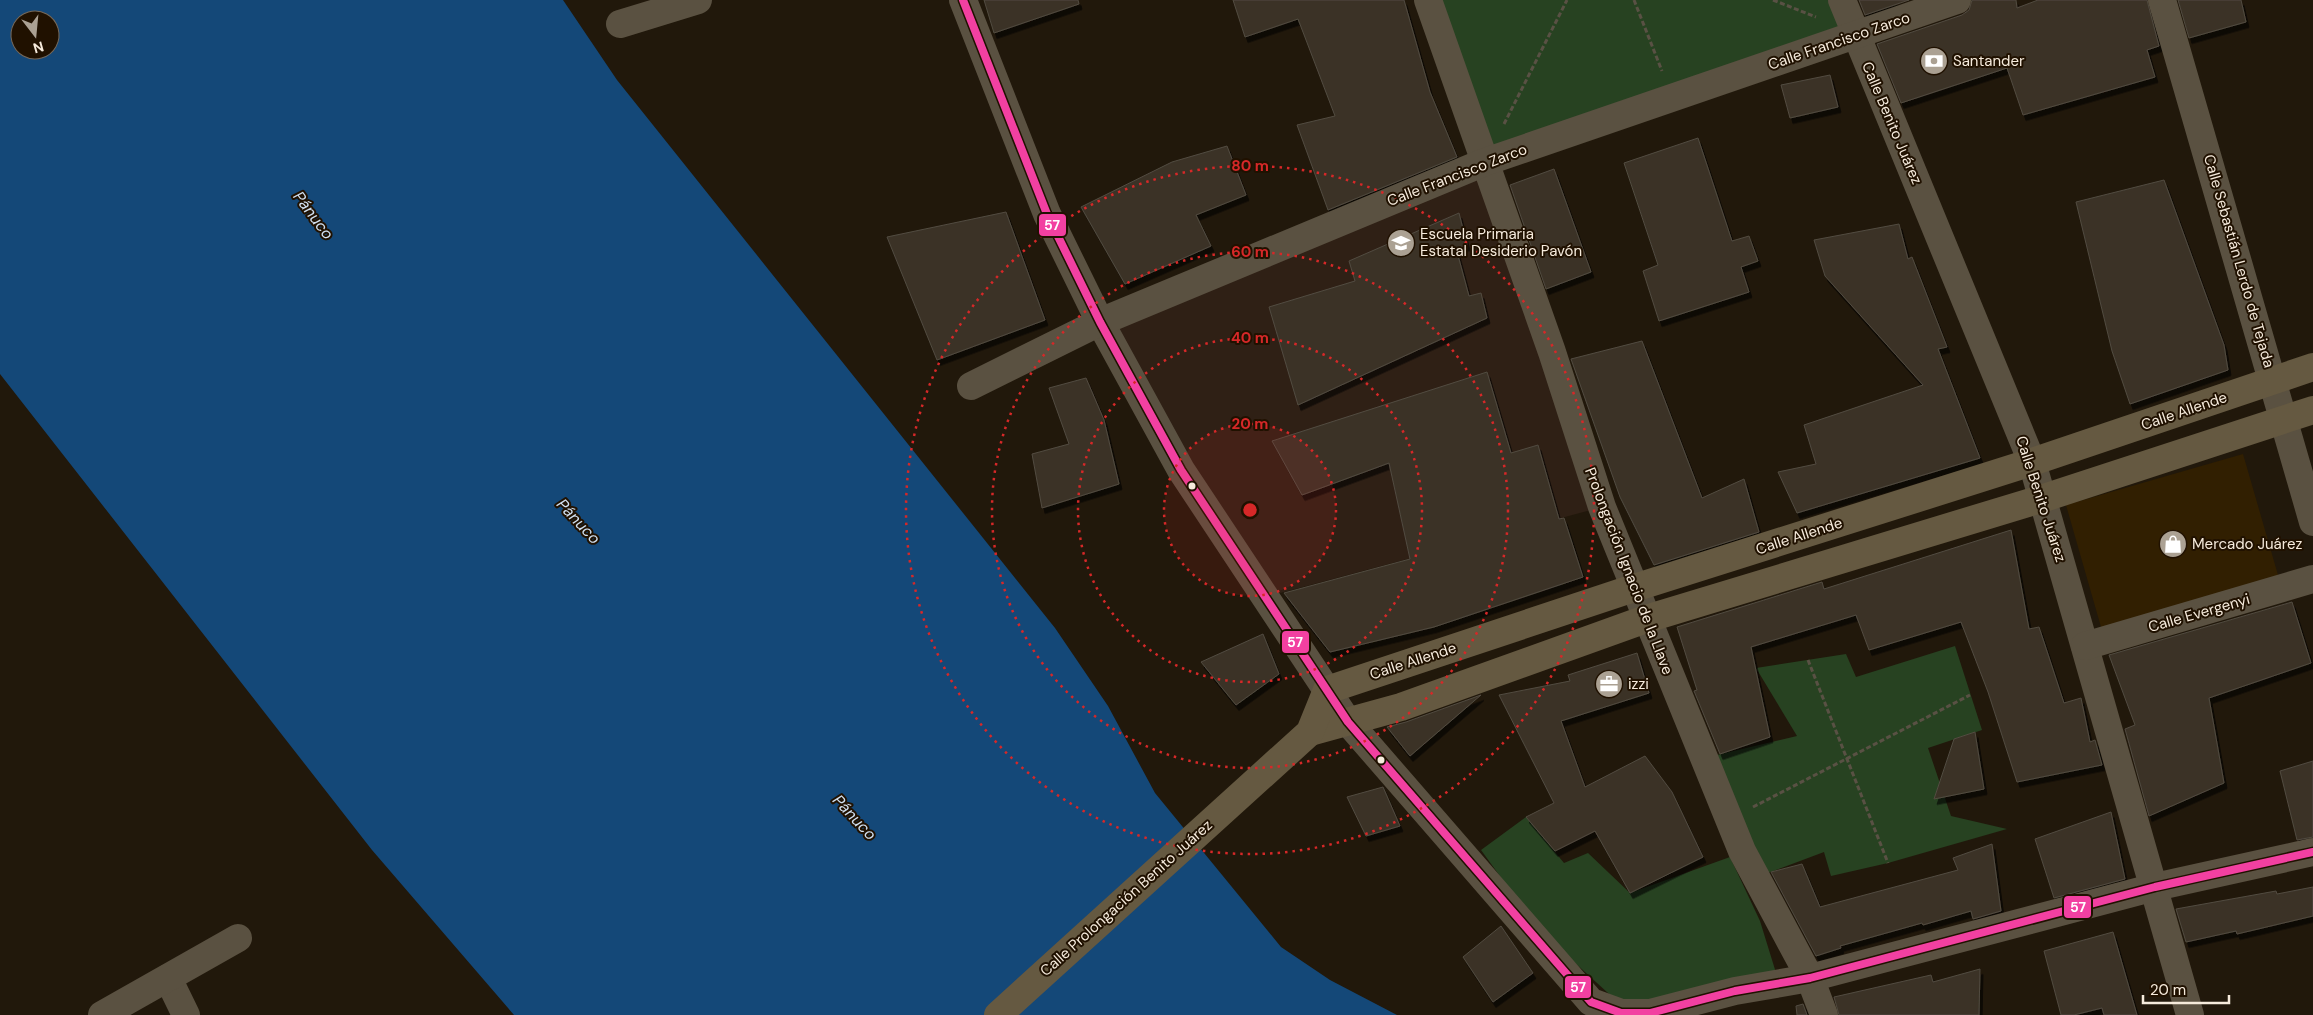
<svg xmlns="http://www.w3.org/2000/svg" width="2313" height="1015" font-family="'DM Sans',sans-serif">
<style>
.built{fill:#311f01}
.education{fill:#2f2015}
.green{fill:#274221}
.water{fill:#144878;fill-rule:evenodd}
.building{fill:#3a3328;stroke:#524b40;filter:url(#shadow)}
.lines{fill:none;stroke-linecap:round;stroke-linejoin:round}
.path{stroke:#595144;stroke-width:3;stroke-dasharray:5 2.5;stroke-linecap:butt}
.minor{stroke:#5a5141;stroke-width:28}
.major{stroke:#655941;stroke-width:28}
.bus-1-casing{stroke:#201100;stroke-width:11}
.bus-1{stroke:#f240a1;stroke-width:8}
.ring{fill:none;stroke:#d62828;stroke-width:2.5;stroke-dasharray:2.5 5}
.bus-dot{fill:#f6ebdc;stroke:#201100;stroke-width:2}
.labels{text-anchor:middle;stroke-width:4;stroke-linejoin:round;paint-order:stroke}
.street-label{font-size:15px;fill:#f6ebdc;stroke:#201100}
.poi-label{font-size:15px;fill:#f6ebdc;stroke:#201100;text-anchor:start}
.water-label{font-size:16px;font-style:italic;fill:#d2e1f1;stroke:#201100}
.centre{fill:#d62828;stroke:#201100;stroke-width:2.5}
.ring-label{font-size:15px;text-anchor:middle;font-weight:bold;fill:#d62828;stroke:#201100;stroke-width:4;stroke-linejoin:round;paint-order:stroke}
.line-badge{stroke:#201100;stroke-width:2}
.badge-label{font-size:14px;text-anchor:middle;font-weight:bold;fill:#fff}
</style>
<defs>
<filter id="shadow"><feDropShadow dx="3" dy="5.5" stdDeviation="0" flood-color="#0009"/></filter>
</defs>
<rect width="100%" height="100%" fill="#21180b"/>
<polygon class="built" points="2243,454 2280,582 2103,634 2066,505"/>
<polygon class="education" points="1485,162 1602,507 1262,598 1095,324"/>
<g class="green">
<polygon points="1428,0 1842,0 1856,36 1485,162"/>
<polygon points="1955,646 1982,730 1928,748 1951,816 2007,829 1888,863 1831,876 1824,852 1765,874 1717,755 1797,736 1756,668 1846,654 1856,677"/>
<polygon points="1526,817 1564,863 1588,853 1630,893 1730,857 1760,921 1777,976 1677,1000 1620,1004 1539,930 1481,850"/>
</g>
<path class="water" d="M0,0H563L617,80L1055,628L1108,706L1155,793L1281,947L1330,980L1397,1015H514L372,850L0,374ZM20,20H50V50H20Z"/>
<g class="building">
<polygon points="984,0 1078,0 1079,4 994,33"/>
<polygon points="1233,0 1404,0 1430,92 1457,157 1328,210 1297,125 1335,116 1298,19 1245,37"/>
<polygon points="1859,0 1909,0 1865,15"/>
<polygon points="1972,0 2016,0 2017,8 2038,0 2147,0 2159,46 2147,50 2155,77 2023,115 2007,68 1901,103 1877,44 1962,15 1969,10"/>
<polygon points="2178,0 2241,0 2246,22 2189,38"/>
<polygon points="1830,75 1838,107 1790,118 1781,85"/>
<polygon points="1698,138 1732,241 1749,236 1758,261 1741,267 1749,292 1659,321 1643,271 1658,265 1624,163"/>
<polygon points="1227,146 1246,195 1196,215 1211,246 1125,284 1081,207 1172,162"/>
<polygon points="1554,169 1591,272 1546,289 1510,185"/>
<polygon points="2164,180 2224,345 2228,370 2130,404 2112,351 2076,202"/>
<polygon points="1006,212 1045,320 937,360 887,237"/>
<polygon points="1459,213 1467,245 1456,248 1469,296 1481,293 1487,318 1298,405 1269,307 1355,281 1349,261"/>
<polygon points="1899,224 1908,259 1912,257 1947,347 1938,349 1980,458 1797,513 1778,472 1816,464 1804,425 1923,385 1825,276 1814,240"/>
<polygon points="1642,341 1702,498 1744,479 1759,532 1654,565 1620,497 1571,359"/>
<polygon points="1487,372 1511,453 1538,445 1559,519 1564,518 1583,577 1434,627 1330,652 1284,593 1410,559 1389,463 1302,495 1272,441"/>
<polygon points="1086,378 1104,420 1119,484 1042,508 1032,454 1069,444 1049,388"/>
<polygon points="2011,530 2029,629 2039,627 2064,703 2081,698 2090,742 2095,740 2102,765 2017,782 1988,692 1961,622 1869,650 1856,615 1751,647 1770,737 1720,754 1694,691 1697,690 1677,627 1822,582 1824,589"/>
<polygon points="2292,602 2311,663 2209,698 2224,783 2149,816 2125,729 2135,725 2109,655"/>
<polygon points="1263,634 1279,674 1236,705 1201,662"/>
<polygon points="1637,653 1649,693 1561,721 1585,787 1645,756 1672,792 1703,857 1630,893 1595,831 1555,851 1526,817 1554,803 1499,695 1570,681 1568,675"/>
<polygon points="1481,695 1410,756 1387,727 1406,722"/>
<polygon points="1975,732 1984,789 1934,799 1954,739"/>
<polygon points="2313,761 2313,837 2297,840 2280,771"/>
<polygon points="1383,787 1400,826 1366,836 1347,797"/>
<polygon points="2111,812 2125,879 2054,898 2035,839"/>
<polygon points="1992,844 2001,911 1973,919 1971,911 1923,925 1922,923 1840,946 1841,948 1816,956 1771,872 1802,864 1820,907 1958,870 1953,858"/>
<polygon points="2313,887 2313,916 2237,934 2236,931 2186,942 2176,909 2276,891 2277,894"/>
<polygon points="1501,926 1533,973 1493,1002 1463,957"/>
<polygon points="2113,932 2137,1015 2104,1015 2102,1008 2074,1015 2061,1015 2044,951"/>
<polygon points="1980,969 1979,1015 1839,1015 1834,997 1931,975 1933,982"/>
<polygon points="1803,1004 1807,1015 1797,1015 1796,1006"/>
</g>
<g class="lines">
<g class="path">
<polyline points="1634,0 1662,71"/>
<polyline points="1773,0 1816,17"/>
<polyline points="1504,124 1567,0"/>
<polyline points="1808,660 1888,863"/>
<polyline points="1753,807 1970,695"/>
</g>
<g class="minor">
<polyline points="963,0 1047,214 1100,322 1181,470 1348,722 1591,1002 1621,1013 1650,1013 1735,991 1810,978 2155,887 2313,852"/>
<polyline points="1428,0 1552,352 1602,507 1742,851 1810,978 1824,1015"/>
<polyline points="1842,0 2032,462 2190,1015"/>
<polyline points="2162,0 2313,522"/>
<polyline points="620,24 698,0"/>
<polyline points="971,386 1100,322 1485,162 1957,0"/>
<polyline points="2085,646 2313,579"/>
<polyline points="168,978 186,1015"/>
<polyline points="102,1015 238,938"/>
</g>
<g class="major">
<polyline points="1310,732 1401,707 1646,619 2044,498 2313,410"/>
<polyline points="998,1015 1310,732 1327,690 1634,588 2032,462 2313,367"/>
</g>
<g class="bus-1-casing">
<polyline id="bus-1" points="963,0 1047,214 1100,322 1181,470 1348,722 1591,1002 1621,1013 1650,1013 1735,991 1810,978 2155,887 2313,852"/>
</g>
<use href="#bus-1" class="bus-1"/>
</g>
<circle cx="1250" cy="510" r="86" fill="#d62828" fill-opacity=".12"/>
<g class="ring">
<circle cx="1250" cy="510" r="86"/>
<circle cx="1250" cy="510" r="172"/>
<circle cx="1250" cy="510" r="258"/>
<circle cx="1250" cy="510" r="344"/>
</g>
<defs>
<g id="bank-disc" transform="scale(1.4375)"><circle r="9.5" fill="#aba193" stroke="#201100"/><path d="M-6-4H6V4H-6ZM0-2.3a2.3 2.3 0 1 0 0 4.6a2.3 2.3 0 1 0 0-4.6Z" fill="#fff"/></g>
<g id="school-disc" transform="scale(1.4375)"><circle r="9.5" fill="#aba193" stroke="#201100"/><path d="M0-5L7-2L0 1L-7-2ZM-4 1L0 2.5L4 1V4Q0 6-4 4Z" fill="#fff"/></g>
<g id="shop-disc" transform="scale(1.4375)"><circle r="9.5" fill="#aba193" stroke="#201100"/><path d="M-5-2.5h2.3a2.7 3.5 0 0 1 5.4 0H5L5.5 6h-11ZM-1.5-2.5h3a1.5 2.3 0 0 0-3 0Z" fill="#fff"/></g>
<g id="office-disc" transform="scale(1.4375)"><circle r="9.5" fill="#aba193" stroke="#201100"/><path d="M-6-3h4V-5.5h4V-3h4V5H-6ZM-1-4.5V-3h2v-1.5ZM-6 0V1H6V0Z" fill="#fff"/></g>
</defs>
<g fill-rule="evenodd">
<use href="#bank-disc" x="1934" y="61"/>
<use href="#school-disc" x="1401" y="243"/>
<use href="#shop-disc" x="2173" y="544"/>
<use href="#office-disc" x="1609" y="684"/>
</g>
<g class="bus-dot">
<circle cx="1192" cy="486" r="4.5"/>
<circle cx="1381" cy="760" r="4.5"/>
</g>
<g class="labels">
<g class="street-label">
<text transform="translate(1839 41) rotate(-19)" y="5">Calle Francisco Zarco</text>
<text transform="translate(1892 123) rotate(67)" y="5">Calle Benito Juárez</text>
<text transform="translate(1457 175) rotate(-21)" y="5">Calle Francisco Zarco</text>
<text transform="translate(2239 261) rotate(74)" y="5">Calle Sebastián Lerdo de Tejada</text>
<text transform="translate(2184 411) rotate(-19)" y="5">Calle Allende</text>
<text transform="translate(2041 499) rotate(72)" y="5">Calle Benito Juárez</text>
<text transform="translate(1799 536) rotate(-18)" y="5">Calle Allende</text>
<text transform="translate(1629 571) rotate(69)" y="5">Prolongación Ignacio de la Llave</text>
<text transform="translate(2199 613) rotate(-16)" y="5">Calle Evergenyi</text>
<text transform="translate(1413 661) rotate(-18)" y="5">Calle Allende</text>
<text transform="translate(1126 898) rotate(-42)" y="5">Calle Prolongación Benito Juárez</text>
</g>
<g class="poi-label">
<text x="1953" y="66">Santander</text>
<text x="1420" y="239">Escuela Primaria<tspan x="1420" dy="17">Estatal Desiderio Pavón</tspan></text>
<text x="2192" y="549">Mercado Juárez</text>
<text x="1628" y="689">izzi</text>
</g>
<g class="water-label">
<text transform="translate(314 215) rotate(53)" y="6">Pánuco</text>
<text transform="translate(579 521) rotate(47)" y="6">Pánuco</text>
<text transform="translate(855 817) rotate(47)" y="6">Pánuco</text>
</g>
</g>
<circle cx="1250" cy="510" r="8" class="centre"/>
<g class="ring-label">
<text x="1250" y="171">80 m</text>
<text x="1250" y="257">60 m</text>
<text x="1250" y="343">40 m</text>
<text x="1250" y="429">20 m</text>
</g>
<g class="line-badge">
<rect x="1038" y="213" width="29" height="24" rx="5" fill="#f240a1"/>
<rect x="1281" y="630" width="29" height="24" rx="5" fill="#f240a1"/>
<rect x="2063" y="895" width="29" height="24" rx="5" fill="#f240a1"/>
<rect x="1564" y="975" width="28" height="24" rx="5" fill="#f240a1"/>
</g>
<g class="badge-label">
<text x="1052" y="230">57</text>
<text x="1295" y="647">57</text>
<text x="2078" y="912">57</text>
<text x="1578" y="992">57</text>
</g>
<g transform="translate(35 35) rotate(164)"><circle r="24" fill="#201100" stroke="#766858"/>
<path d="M0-4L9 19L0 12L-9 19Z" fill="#aba193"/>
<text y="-8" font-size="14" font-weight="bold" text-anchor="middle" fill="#f6ebdc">N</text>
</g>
<path d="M2143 995v8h86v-8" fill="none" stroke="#f6ebdc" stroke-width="2.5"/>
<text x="2150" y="995" font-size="15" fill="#f6ebdc" stroke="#201100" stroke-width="4" paint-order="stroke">20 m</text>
</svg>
